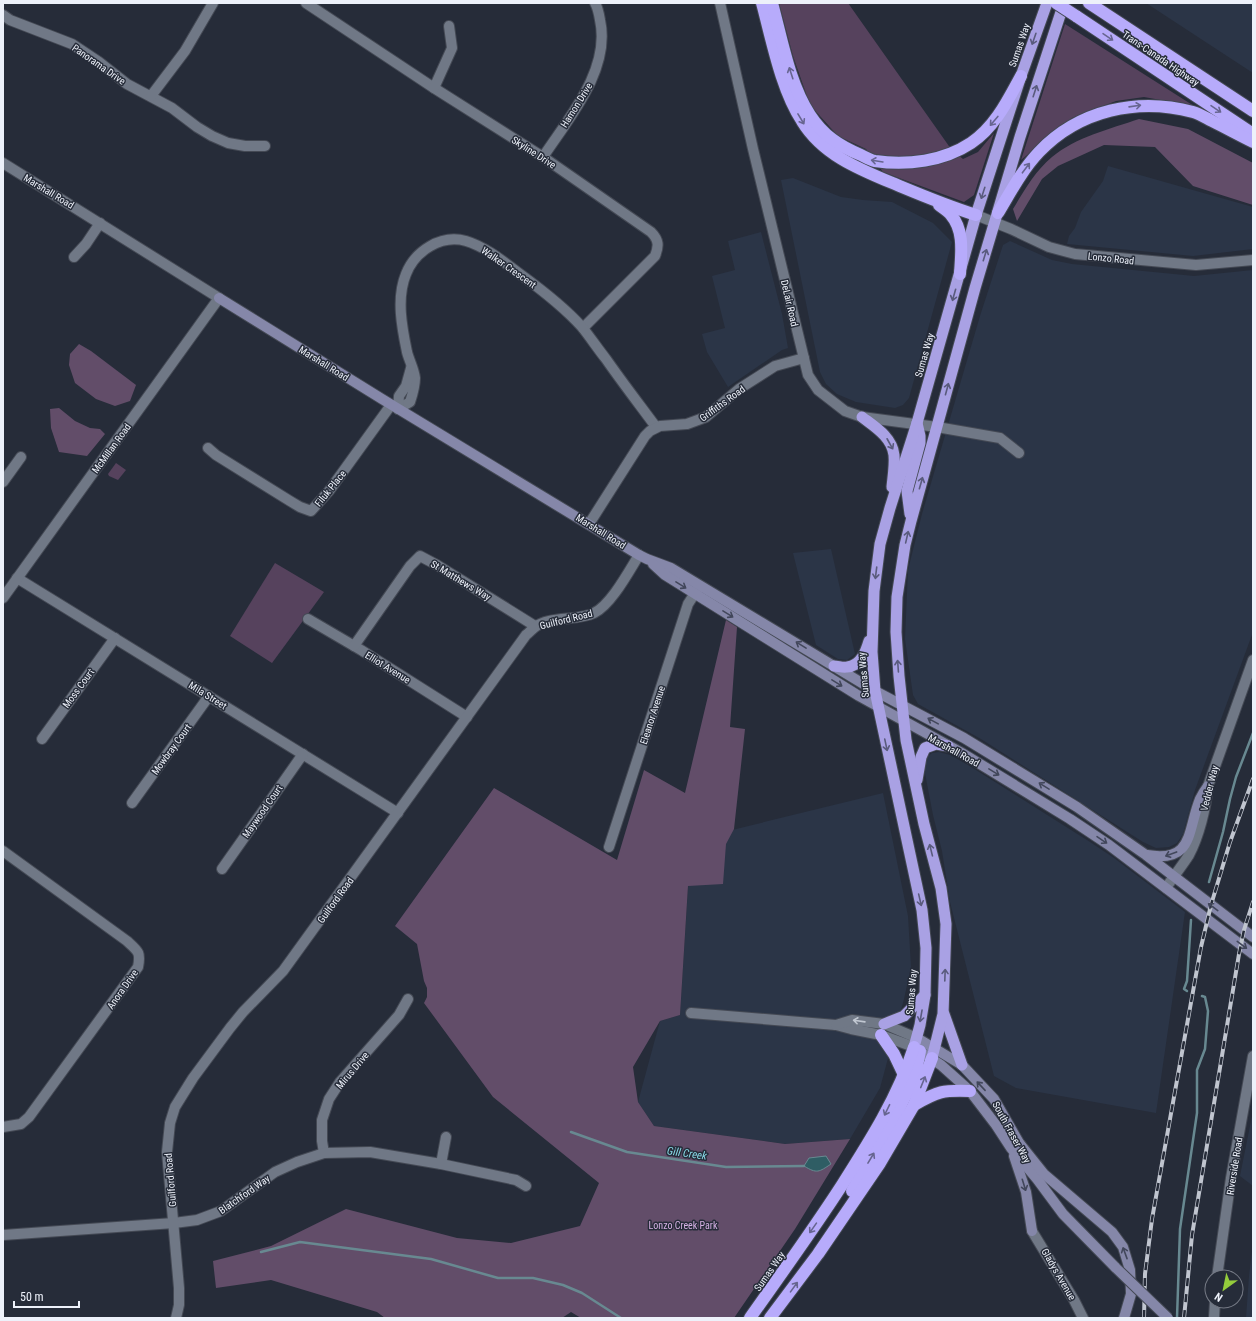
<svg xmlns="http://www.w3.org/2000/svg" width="1256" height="1321" font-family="'Roboto Condensed',sans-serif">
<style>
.built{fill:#2b3547}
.green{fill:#56425d}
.forest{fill:#624d69}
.water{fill:#2f5d64;stroke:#688991}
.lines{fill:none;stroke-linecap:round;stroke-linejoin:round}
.stream{stroke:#688991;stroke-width:2.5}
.minor-casing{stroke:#444954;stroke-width:12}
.tertiary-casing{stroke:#444954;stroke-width:12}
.secondary-casing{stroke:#444954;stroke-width:12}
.trunk-casing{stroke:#444954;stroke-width:13}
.motorway-casing{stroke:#444954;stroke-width:14}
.minor{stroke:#707886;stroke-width:10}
.tertiary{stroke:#707886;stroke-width:10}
.secondary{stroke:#8587a9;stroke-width:10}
.trunk{stroke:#a9a1e4;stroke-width:11}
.motorway{stroke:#b7abfb;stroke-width:12}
.rail-casing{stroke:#c0c5cf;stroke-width:4}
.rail{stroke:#262c39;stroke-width:2.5;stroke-dasharray:8;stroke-linecap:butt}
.secondary-bridge-casing{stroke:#444954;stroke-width:12;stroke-linecap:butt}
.motorway-bridge-casing{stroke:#444954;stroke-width:14;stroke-linecap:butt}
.secondary-bridge{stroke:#8587a9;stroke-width:10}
.motorway-bridge{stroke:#b7abfb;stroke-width:12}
.oneway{stroke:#676590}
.oneway2{stroke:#5a5b7d}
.oneway3{stroke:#42475b}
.oneway4{stroke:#c1c7d1}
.labels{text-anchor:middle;stroke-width:3;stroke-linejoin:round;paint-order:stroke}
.street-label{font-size:10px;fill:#edf1fa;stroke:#262c39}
.park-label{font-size:10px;fill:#d5b0e3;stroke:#262c39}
.water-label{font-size:11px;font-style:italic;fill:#8adbe8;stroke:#262c39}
</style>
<rect width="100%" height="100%" fill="#262c39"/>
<g class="built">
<polygon points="1146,3 1253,3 1253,73"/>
<polygon points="1108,166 1253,207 1253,249 1193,256 1067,244 1069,236 1075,228 1081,212 1103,181"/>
<polygon points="793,178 841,197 863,200 892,202 933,223 952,242 909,398 903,405 895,408 856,402 837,394 826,384 820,372 781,180"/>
<polygon points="761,232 782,314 788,348 782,350 728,387 707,352 702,334 725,328 712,276 735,270 728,241"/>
<polygon points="1010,241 1052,260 1072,264 1194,276 1253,270 1253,632 1195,790 1183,834 1177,843 1169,847 1156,848 1143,842 981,739 918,704 913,695 905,639 908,570 922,514 980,316 1003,245"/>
<polygon points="831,549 855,654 847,660 838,659 816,645 793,553"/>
<polygon points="939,752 950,755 968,765 1090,842 1114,858 1185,912 1156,1113 1016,1088 994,1076 950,902 942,851 933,815 924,768 925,759 932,753"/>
<polygon points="883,793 908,916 911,967 904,999 880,1088 850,1139 785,1144 654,1126 638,1102 660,1021 680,1015 691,840"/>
<polygon points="1253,1111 1253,1186 1240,1176"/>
<polygon points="1253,1243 1253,1318 1246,1318 1249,1276"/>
</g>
<g class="green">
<polygon points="779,3 848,3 951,149 963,159 978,152 994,133 974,195 964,202 883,172 866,149 838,136 810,105 793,56"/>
<polygon points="1065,24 1194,106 1144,97 1116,101 1072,118 1021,160"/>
<polygon points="116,463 126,470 118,480 109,476 108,474"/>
<polygon points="275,563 324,592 272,663 230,636"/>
</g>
<g class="forest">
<path d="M1139,119L1188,129L1253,163V205L1193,186L1155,147L1104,145L1058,166L1042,179L1017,221L1013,209C1024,191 1035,171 1052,157C1076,137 1110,129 1139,119Z"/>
<polygon points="79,344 91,351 136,385 130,401 115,406 96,399 75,383 69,365 70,354"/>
<polygon points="59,408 75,421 90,428 100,429 105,434 87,456 59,452 51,428 50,409"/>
<polygon points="726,620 737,627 730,727 745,729 734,829 726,844 723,884 688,886 680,1015 660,1021 633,1067 638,1102 654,1126 785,1144 850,1139 795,1229 734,1318 581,1318 571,1312 562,1318 385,1318 377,1312 271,1280 216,1288 213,1261 271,1246 346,1209 457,1238 511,1243 580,1226 599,1183 493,1097 424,1003 427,997 427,988 424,981 417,944 395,926 494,788 617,860 644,770 685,793"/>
</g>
<path class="water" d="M826,1156L831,1164C819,1172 817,1174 804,1166L809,1158Z"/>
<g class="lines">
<g class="stream">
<polyline points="1209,882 1223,832 1230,799 1236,777 1253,733"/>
<polyline points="1187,991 1184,989 1187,981 1191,920"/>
<polyline points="571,1132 627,1152 726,1167 804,1166"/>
<polyline points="261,1252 300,1242 431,1259 498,1278 533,1278 563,1285 582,1293 621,1318"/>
<polyline points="1177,1318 1180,1229 1197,1113 1197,1070 1205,1049 1208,1011 1205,997 1202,996"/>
</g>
<g class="minor-casing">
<g id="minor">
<path d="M306,3L434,88L543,157L651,232C659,240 659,246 655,256L583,328"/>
<polyline points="3,15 10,20 72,44 99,62 127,84 172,108 197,127 212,136 228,143 245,146 265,146"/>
<polyline points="434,88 452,48 449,26"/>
<polyline points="151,96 185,51 213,3"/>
<path d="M543,157C568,119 611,70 600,20C599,14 598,8 595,3"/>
<polyline points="976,215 1011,229 1049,247 1075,254 1196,265 1253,260"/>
<polyline points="74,257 86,244 100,223"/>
<path d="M398,409L410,402C413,393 415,386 415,378C414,369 409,360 407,352C402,328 396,298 406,274C415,251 441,234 466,241C486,247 504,262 520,274C542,290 564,307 582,327C590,337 598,349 606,359C622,382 639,404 656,427"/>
<polyline points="398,409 399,396 406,386 411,368"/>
<polyline points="937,427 1000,438 1019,453"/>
<polyline points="208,448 216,455 290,501 300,507 311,511 329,491 391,405"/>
<polyline points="3,482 21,457"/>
<polyline points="589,524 645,436 650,431 660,426 687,424 706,417 739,389 775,366 804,358"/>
<polyline points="17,578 398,813"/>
<polyline points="308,619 361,650 467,717"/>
<polyline points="354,646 410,566 420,556 437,565 535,626"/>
<polyline points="42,739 115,638"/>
<polyline points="132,803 209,696"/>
<polyline points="609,847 688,604 699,587"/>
<path d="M3,851L127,941C138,951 141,952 138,967L29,1117L21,1124L3,1127"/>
<polyline points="222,869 303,754"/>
<path d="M1166,888C1173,877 1182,866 1189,855C1199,836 1206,808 1208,786L1253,660"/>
<polyline points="324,1153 322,1141 322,1120 329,1099 340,1082 399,1015 408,999"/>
<polyline points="441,1164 446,1137"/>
<polyline points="3,1235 174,1223 197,1220 221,1211 275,1172 297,1162 324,1153 370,1152 441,1164 516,1180 526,1186"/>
</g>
</g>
<g class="tertiary-casing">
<g id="tertiary">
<polyline points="720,3 753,149 808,375 818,390 845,411 862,417 937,427"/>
<polyline points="3,163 219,298 3,598"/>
<polyline points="691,1013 836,1025 851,1029 881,1035 914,1047"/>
<polyline points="836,1025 852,1020 884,1024 917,1038"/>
<polyline points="1032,1231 1074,1300 1083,1318"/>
<polyline points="1217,1277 1231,1178 1253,1056"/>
<path d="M176,1318L179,1305V1288L167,1152L170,1123L175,1107L193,1078L230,1028L243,1012L283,971L296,953L526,635C529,633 532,629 535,627C549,616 578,621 594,613C611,605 629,571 639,555"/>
<polyline points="1214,1318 1215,1301"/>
</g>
</g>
<g class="secondary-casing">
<g id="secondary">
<polyline points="219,298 382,399 639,555 647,559 671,568 875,691 964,738 1077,807 1146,855 1253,937"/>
<polyline points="653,564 665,575 859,696 962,753 1070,819 1109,845 1253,954"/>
<path d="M1147,855C1194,863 1187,831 1200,799C1202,795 1205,790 1208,786"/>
<polyline points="917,1038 962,1065 994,1099 1022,1148"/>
<polyline points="915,1048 941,1065 970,1091 996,1125 1011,1148 1037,1179 1063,1214 1116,1268"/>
<polyline points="1020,1144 1044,1174 1112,1232 1123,1247 1130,1270 1131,1294 1124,1318"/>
<polyline points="1014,1156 1026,1192 1032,1231"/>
</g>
</g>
<g class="trunk-casing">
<g id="trunk">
<path d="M862,417C875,427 892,437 894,455C895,465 893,477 892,487"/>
<polyline points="910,514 907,491 920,443 920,436 917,423"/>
<path d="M834,666C838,666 843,668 847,667C861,666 866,651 869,641"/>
<polyline points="917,780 921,757 925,748 936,744 948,746"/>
<polyline points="944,1014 962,1065"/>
<polyline points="884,1024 904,1016 925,995"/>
<polyline points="914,1047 920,1025 925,995 926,948 922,910 875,691 872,652 874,591 880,544 890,508 917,423 976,215 1021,76 1047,3"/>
<polyline points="932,1058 943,1014 946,924 941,888 924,824 906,740 899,676 896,632 897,597 905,545 911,521 975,288 1020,137 1064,3"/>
</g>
</g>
<g class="motorway-casing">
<g id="motorway">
<path d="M762,3C772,40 781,89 802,121C824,157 864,171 902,187C926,197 951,207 976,215"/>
<path d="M772,3C782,39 789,83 810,115C823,135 839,146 861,155C865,157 870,160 875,161C907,166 944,161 971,143C995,127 1008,100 1021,76"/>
<polyline points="1089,3 1253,111"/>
<polyline points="1076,16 1253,134"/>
<path d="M939,205C943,208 948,211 951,215C965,231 961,255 960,274"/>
<path d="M998,213C1010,193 1022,170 1039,152C1079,110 1138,97 1193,112C1200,114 1206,118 1212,121C1226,128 1239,135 1253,142"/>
<polyline points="881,1035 894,1054 904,1075"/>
<path d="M914,1105C938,1091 943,1090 970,1091"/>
<polyline points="852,1191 899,1109 915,1076 920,1051"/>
<path d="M750,1318C781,1274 813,1230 842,1185C870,1141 898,1097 914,1047"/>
<polyline points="770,1318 818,1254 880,1163 914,1105 932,1058"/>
</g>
</g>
<use href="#minor" class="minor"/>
<use href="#tertiary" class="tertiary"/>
<use href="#secondary" class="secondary"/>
<use href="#trunk" class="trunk"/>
<use href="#motorway" class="motorway"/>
<g class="rail-casing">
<g id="rail">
<polyline points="1144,1318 1145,1274 1152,1219 1201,947 1211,905 1230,842 1253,779"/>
<polyline points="1184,1318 1192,1235 1239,954 1244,930 1253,902"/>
</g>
</g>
<use href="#rail" class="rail"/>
<g class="secondary-bridge-casing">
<polyline id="secondary-bridge" points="1116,1268 1168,1318"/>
</g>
<g class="motorway-bridge-casing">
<polyline id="motorway-bridge" points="1056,3 1076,16"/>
</g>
<use href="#secondary-bridge" class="secondary-bridge"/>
<use href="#motorway-bridge" class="motorway-bridge"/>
</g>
<defs><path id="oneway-shaft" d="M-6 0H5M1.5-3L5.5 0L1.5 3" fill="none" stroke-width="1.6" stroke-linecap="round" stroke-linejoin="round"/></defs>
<g class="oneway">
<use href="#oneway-shaft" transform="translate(1108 37) rotate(34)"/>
<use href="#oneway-shaft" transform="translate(791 73) rotate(-108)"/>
<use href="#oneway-shaft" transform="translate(1135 106) rotate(-8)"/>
<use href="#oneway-shaft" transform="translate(1216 109) rotate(34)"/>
<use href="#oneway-shaft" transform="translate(801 119) rotate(59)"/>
<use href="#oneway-shaft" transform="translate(994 121) rotate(130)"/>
<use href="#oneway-shaft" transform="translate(877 161) rotate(-171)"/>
<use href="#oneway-shaft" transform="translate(1026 168) rotate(-53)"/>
<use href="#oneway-shaft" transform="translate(923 1082) rotate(-68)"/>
<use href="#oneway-shaft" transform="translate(887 1110) rotate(116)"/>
<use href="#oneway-shaft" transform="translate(871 1158) rotate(-59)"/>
<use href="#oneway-shaft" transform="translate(813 1228) rotate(125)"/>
<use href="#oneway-shaft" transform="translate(794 1287) rotate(-54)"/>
</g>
<g class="oneway2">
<use href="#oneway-shaft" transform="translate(1034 39) rotate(109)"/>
<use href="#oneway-shaft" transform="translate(1035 91) rotate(-72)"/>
<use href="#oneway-shaft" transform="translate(983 193) rotate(108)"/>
<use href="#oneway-shaft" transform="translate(985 255) rotate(-73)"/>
<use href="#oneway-shaft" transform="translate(954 295) rotate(106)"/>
<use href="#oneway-shaft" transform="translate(947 389) rotate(-75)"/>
<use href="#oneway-shaft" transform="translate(890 444) rotate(61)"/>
<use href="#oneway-shaft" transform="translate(921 483) rotate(-74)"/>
<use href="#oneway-shaft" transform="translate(907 537) rotate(-77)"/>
<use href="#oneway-shaft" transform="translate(876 573) rotate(97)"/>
<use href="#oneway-shaft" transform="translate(898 666) rotate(-94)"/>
<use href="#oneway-shaft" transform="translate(886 745) rotate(78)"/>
<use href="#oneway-shaft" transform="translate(931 850) rotate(-104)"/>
<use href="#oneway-shaft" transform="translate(920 900) rotate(77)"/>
<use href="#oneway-shaft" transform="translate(945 975) rotate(-88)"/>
<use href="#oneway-shaft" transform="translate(921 1016) rotate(100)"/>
</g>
<g class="oneway3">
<use href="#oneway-shaft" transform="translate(681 585) rotate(32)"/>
<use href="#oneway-shaft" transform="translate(728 614) rotate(32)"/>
<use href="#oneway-shaft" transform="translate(801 645) rotate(-148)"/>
<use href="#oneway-shaft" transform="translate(837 683) rotate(31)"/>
<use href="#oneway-shaft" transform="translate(933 721) rotate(-151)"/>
<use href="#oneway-shaft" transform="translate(994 772) rotate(31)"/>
<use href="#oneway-shaft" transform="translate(1044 786) rotate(-148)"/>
<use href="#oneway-shaft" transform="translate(1102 840) rotate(34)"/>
<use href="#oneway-shaft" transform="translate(1171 854) rotate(160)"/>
<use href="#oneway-shaft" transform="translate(1213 907) rotate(-143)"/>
<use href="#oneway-shaft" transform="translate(1242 945) rotate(37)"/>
<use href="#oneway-shaft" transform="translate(981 1086) rotate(-133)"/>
<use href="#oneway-shaft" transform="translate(1024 1185) rotate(73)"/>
<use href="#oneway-shaft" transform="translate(1125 1253) rotate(-110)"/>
</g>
<use class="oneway4" href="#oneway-shaft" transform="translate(859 1021) rotate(-172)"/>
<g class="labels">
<g class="street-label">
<text transform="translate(1019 45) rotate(-71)" y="4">Sumas Way</text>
<text transform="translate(1161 58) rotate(34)" y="4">Trans-Canada Highway</text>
<text transform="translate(99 64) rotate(35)" y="4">Panorama Drive</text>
<text transform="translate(576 105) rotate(-58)" y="4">Hamon Drive</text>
<text transform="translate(534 152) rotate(33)" y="4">Skyline Drive</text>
<text transform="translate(49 191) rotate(31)" y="4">Marshall Road</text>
<text transform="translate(1111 258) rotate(6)" y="4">Lonzo Road</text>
<text transform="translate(509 267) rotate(35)" y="4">Walker Crescent</text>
<text transform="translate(790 303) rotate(77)" y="4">DeLair Road</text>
<text transform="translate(924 355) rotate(-74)" y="4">Sumas Way</text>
<text transform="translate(324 363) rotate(32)" y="4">Marshall Road</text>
<text transform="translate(722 403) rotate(-36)" y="4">Griffiths Road</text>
<text transform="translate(111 448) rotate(-54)" y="4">McMillan Road</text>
<text transform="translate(330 488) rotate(-51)" y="4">Filuk Place</text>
<text transform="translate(601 531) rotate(32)" y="4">Marshall Road</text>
<text transform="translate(461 580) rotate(31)" y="4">St Matthews Way</text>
<text transform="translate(566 619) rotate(-14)" y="4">Guilford Road</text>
<text transform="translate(388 667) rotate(32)" y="4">Elliot Avenue</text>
<text transform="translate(863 675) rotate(-95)" y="4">Sumas Way</text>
<text transform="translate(78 688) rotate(-54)" y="4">Moss Court</text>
<text transform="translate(208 695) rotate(32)" y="4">Mila Street</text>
<text transform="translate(652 715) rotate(-72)" y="4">Eleanor Avenue</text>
<text transform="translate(171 749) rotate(-54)" y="4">Mowbray Court</text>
<text transform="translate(954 750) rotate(29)" y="4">Marshall Road</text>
<text transform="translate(1209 788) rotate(-76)" y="4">Vedder Way</text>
<text transform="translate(262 811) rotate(-55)" y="4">Maywood Court</text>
<text transform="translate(335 900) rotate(-54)" y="4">Guilford Road</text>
<text transform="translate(122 989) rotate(-55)" y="4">Anora Drive</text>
<text transform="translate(911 992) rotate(-85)" y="4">Sumas Way</text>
<text transform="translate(352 1070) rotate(-50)" y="4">Mirus Drive</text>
<text transform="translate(1012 1132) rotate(61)" y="4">South Fraser Way</text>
<text transform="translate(1234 1166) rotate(-81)" y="4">Riverside Road</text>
<text transform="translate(170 1180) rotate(-95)" y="4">Guilford Road</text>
<text transform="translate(244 1194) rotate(-35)" y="4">Blatchford Way</text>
<text transform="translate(769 1271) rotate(-55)" y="4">Sumas Way</text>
<text transform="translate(1059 1274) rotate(60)" y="4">Gladys Avenue</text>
</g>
<g class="park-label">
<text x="683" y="1229">Lonzo Creek Park</text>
</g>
<g class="water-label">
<text transform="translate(687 1153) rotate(8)" y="4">Gill Creek</text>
</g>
</g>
<rect width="1256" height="1321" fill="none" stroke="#edf1fa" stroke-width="8"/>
<g transform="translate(1224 1289) rotate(213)"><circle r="19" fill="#262c39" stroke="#767b86"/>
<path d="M0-3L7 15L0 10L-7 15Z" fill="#94cc3c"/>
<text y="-6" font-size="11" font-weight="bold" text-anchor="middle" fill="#edf1fa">N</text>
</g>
<path d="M14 1301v6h65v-6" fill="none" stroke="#edf1fa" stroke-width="2"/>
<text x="20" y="1301" font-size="12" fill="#edf1fa" stroke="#262c39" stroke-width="3" paint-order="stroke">50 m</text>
</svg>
